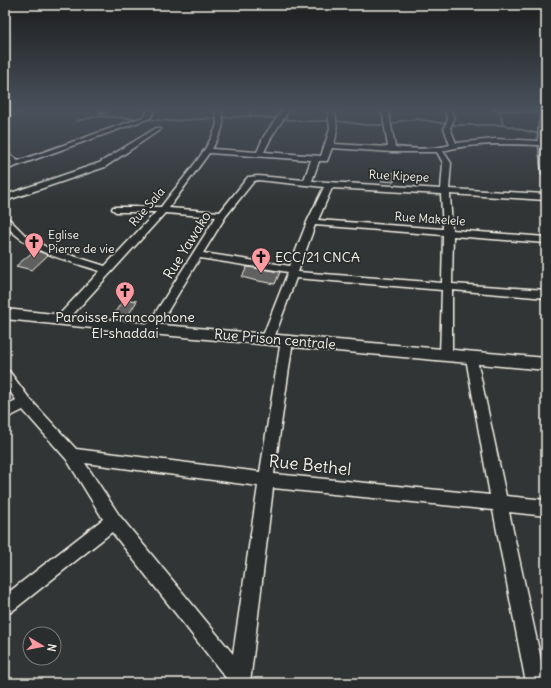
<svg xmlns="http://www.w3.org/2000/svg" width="551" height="688" font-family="Delius,sans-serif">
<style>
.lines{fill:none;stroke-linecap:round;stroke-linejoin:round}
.stream{stroke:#a6a5a0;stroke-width:2}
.building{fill:#5f605f;stroke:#f4f1e8}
.minor-casing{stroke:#f4f1e8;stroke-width:3}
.tertiary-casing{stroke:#f4f1e8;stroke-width:3}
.minor{fill:#2a2d2e;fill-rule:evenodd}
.tertiary{fill:#2a2d2e;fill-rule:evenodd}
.labels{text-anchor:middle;stroke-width:3.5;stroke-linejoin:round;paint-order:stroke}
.far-street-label{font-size:12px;fill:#f4f1e8;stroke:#2a2d2e}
.far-poi-label{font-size:12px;fill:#f4f1e8;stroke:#2a2d2e;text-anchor:start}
.street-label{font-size:14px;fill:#f4f1e8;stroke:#2a2d2e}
.poi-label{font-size:14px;fill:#f4f1e8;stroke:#2a2d2e;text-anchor:start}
.near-street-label{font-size:17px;fill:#f4f1e8;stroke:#2a2d2e}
</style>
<rect width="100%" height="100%" fill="#323535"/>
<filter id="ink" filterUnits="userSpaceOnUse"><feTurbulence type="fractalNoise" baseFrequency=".025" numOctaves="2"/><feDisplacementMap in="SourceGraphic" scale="8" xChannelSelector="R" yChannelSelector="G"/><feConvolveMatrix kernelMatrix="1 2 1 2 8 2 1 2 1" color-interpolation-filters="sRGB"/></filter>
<g filter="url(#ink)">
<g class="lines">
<g class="stream">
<polyline points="250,109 250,116"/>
<polyline points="499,109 503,125"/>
<polyline points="77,121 98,116 170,121 250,116 305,121 338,121 366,125 392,125 399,121 418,119 452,125 503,125 539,134"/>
</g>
</g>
<g class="building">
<polygon points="382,172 395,173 394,182 381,181"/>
<polygon points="35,250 48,255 32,270 16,266"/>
<polygon points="247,267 280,272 275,284 253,280 242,277"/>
<polygon points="124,299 137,301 127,317 113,315"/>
</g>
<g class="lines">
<g class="minor-casing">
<g id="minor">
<polygon points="15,109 24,109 5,118 5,114"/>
<polygon points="99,109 105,109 106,112 101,113"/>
<polygon points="147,109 153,109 154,112 150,118 5,170 5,165 12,163 5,157 5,151 18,161 146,116"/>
<path d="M214,109H220C227,126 220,134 212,149L257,152L264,136L283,109H290L272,136L264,152L321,156L330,129L328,109H334C337,121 338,132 334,144L388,147L382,109H388L395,147C414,149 432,150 450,145L444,128L448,119L444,109H450L454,119L450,128L456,143L495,139L538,141L540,112L492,109H546V175L542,173L539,145C506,144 475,142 443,151L451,163L449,189L546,194V200L450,194L452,230L546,237V243L453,236L452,284L546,290V298L452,290V355L450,358H442L440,355L442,290L296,278L274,338L272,341H264L262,338L288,272L200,258L155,332L151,333L145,329L216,217L165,213L66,322H58L56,319L58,316L100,271C63,259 33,254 5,225V217L8,218L25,235L48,248L105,266L156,212H116L112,209L113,207H161C177,185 205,155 215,130C218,123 217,117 214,109ZM332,148L392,152H437L443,163L441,189L312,181L319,161H327ZM209,153L311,160L304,180L258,176L248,177L220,212L169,208ZM258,180L324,187L307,222L290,266L203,253L226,216L254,181ZM332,188L441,194L443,229L318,220ZM315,225L443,235L442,283L298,272Z"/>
<polygon points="156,128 161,129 105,167 5,201 5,195 99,163"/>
<path d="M287,336L291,337L293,340L274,474L490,495L466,358L468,355H476L506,496L546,500V516L509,512L546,683H526L493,510L273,488L250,683H230L112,532L11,612L5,615V595L103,519L67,460L23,410L5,419V406L16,400L5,384V369L9,371L29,398L76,449L260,472L281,340L283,337ZM85,463L258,486L233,654L119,515Z"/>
</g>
</g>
<g class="tertiary-casing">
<polygon id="tertiary" points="5,309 151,324 546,358 546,370 151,334 5,319"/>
</g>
<use href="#minor" class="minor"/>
<use href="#tertiary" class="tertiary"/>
</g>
</g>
<linearGradient id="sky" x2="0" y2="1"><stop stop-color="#1c1d1d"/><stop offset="0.53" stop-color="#49515c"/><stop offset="1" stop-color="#49515c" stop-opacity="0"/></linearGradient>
<rect width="551" height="206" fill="url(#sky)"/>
<defs>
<g id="church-pin" transform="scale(1)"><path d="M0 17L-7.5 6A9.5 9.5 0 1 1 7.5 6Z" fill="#ff9aa2" stroke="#2a2d2e"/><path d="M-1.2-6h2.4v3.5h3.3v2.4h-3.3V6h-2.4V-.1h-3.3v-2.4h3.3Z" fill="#111"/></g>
</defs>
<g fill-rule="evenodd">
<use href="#church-pin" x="34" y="242"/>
<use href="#church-pin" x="261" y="257"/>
<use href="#church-pin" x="125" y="291"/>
</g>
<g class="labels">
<g class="far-street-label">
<text transform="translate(399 176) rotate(3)" y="4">Rue Kipepe</text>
<text transform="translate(147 207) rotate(-49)" y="4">Rue Sala</text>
<text transform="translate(430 219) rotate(4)" y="4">Rue Makelele</text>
</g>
<g class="far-poi-label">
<text x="48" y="239">Eglise<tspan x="48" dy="14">Pierre de vie</tspan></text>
</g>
<g class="street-label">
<text transform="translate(187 245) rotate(-58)" y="5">Rue Yawako</text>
<text transform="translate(275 339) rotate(5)" y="5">Rue Prison centrale</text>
</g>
<g class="poi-label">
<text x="275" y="262">ECC/21 CNCA</text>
<text x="125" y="322" text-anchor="middle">Paroisse Francophone<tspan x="125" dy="16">El-shaddai</tspan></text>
</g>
<g class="near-street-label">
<text transform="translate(310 465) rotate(6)" y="6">Rue Bethel</text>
</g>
</g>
<rect width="551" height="688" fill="none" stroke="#2a2d2e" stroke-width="20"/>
<rect x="10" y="10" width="531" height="668" fill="none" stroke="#f4f1e8" stroke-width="1.5" filter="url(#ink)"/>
<g transform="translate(42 646) rotate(100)"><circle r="19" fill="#2a2d2e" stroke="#7b7b78"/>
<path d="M0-3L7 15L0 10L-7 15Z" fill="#ff9aa2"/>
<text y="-6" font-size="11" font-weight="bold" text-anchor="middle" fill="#f4f1e8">N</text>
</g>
</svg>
